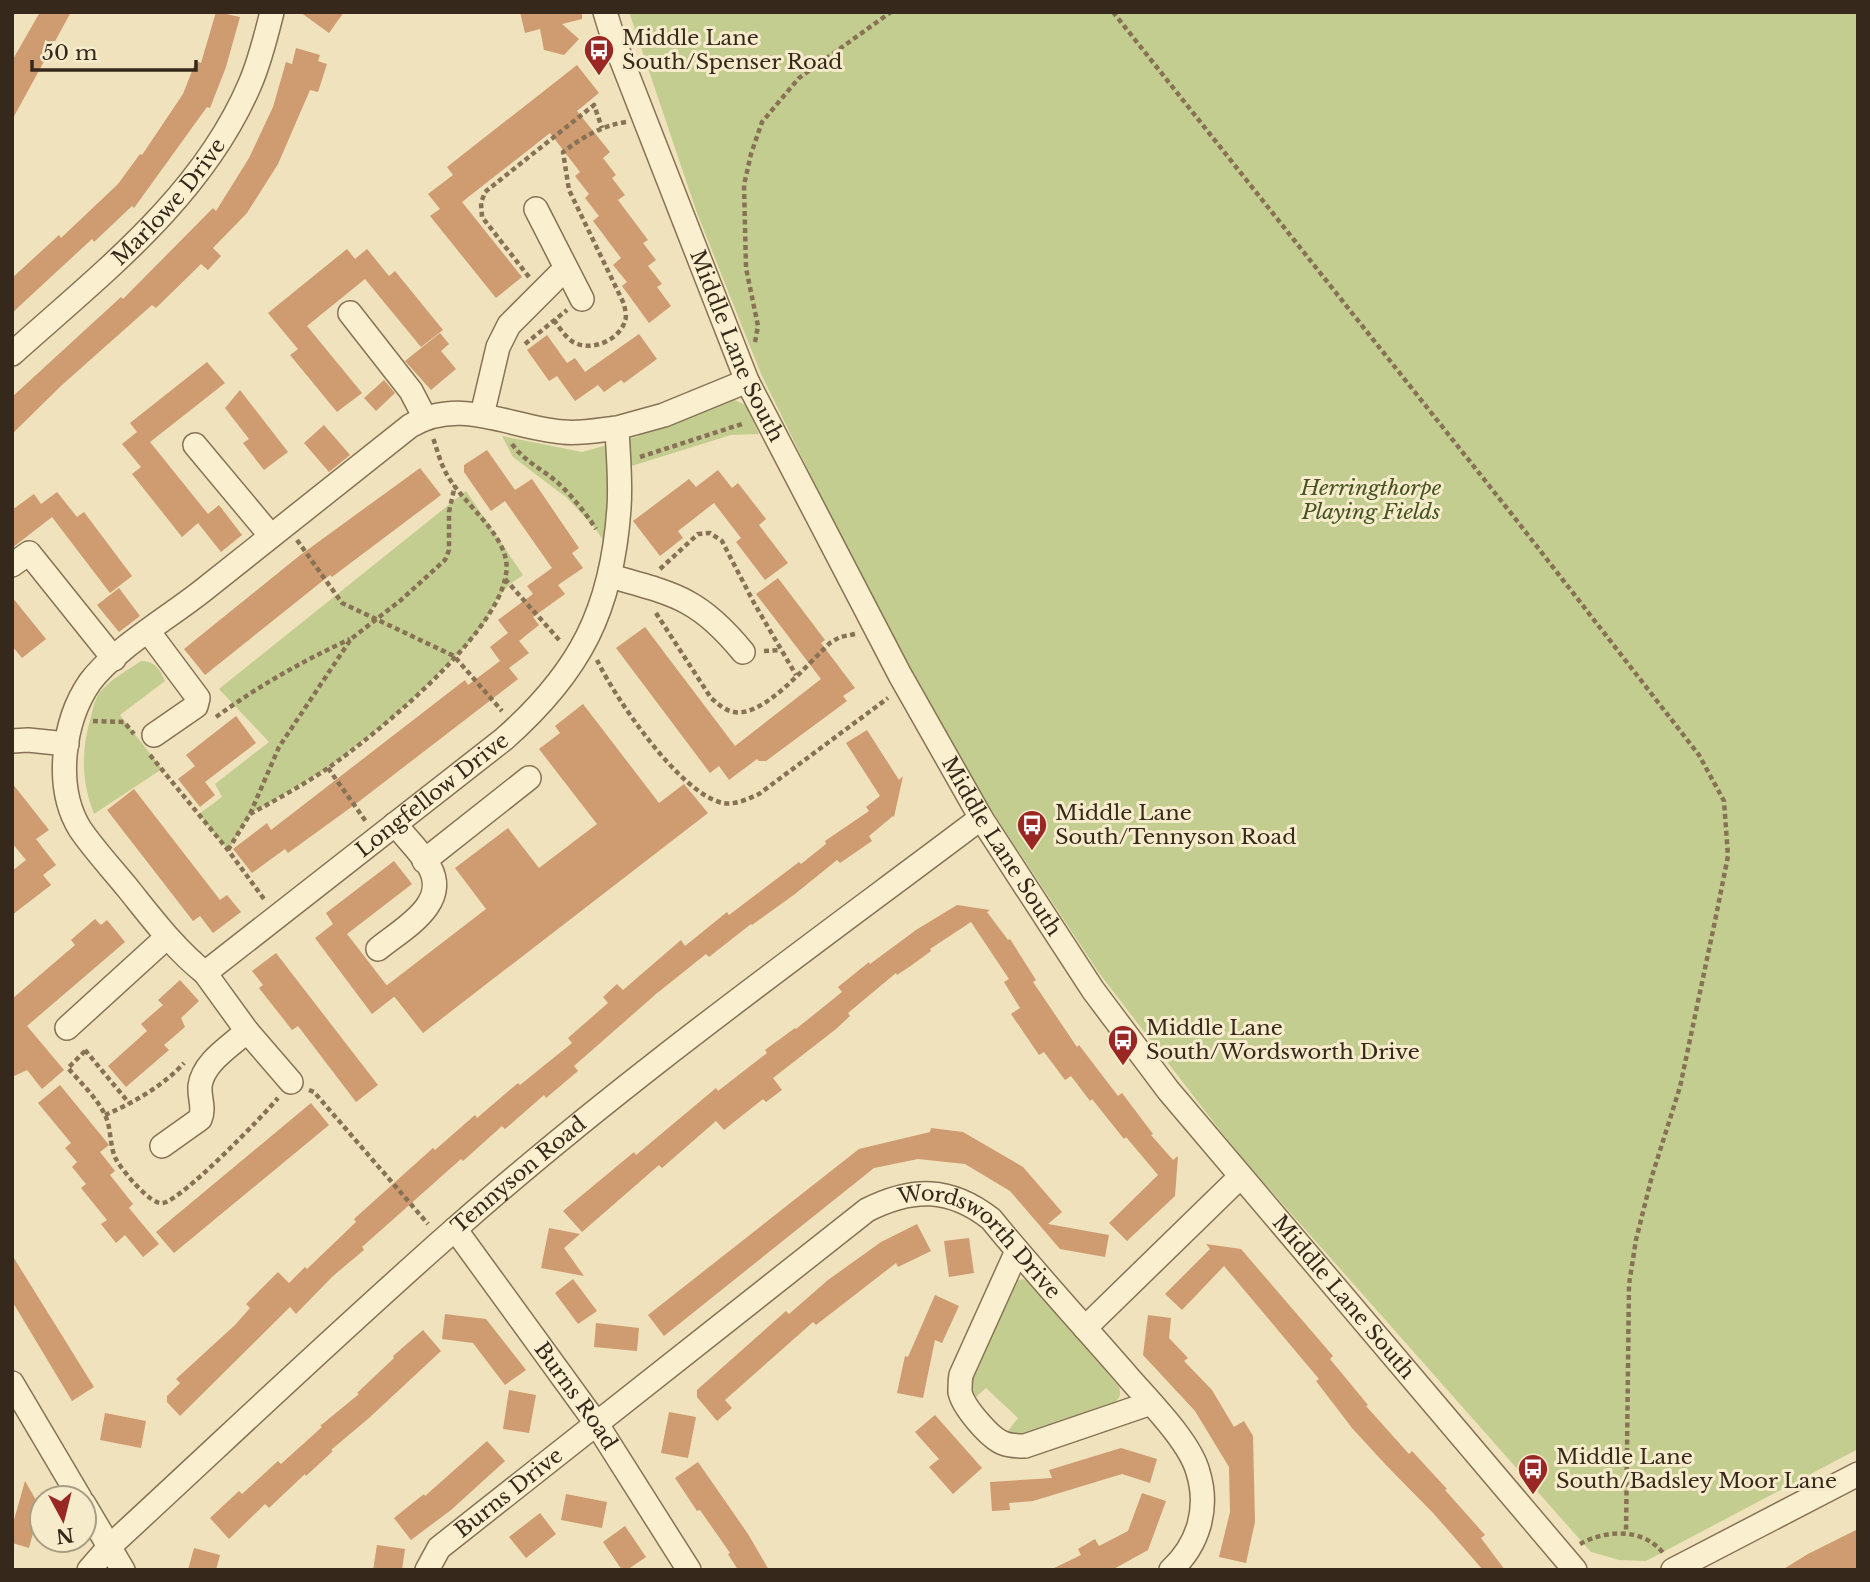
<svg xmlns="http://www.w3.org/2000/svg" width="1870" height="1582" font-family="'Libre Baskerville',serif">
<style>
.green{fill:#c4cd90}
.building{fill:#cf9b70}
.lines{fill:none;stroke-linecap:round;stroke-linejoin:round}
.minor-casing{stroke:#877255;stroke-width:26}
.path{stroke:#877255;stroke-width:4.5;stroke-dasharray:5 3.5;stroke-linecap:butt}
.minor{stroke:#faefcf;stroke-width:23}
.labels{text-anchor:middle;stroke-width:6;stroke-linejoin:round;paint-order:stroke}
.poi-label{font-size:21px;fill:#36291b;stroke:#f6eccc;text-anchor:start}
.street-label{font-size:21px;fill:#36291b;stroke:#f6eccc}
.park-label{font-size:21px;font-style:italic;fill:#445320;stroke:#f6eccc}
</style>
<rect width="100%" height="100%" fill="#efe2bc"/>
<g class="green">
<polygon points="629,12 1858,12 1858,1449 1646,1561 1619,1560 1591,1552 1249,1166 1218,1128 1099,973 977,788 907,671 761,374 697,213"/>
<polygon points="731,398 747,406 759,434 731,435 609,473 610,507 605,543 595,528 567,498 513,457 502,436 582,452 636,437 700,408"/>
<polygon points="466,491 523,575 510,584 497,599 484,624 468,644 422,690 393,717 328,768 250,814 228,850 199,814 222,797 215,784 269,742 219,689"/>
<path d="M141,661C155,661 160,669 165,681L120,715L162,769L94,814C81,781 81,750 91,717C93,708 95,698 101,691C111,679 128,670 141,661Z"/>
<path d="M1023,1279L1034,1285L1119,1387C1122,1396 1119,1400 1110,1405L1022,1435L1008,1431L1018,1418L986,1388L976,1397L971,1389L969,1376L1015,1281Z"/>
</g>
<g class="building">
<polygon points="40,12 71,12 12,120 12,61"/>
<polygon points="216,12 240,17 226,67 210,108 207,107 134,208 132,206 94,242 92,239 12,313 12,278 59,235 61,238 118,184 140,154 142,155 183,94 196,61 201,63"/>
<polygon points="300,12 344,12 329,33"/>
<polygon points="520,12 582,12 582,19 562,24 579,39 564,55 544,50 540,29 525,33"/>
<polygon points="296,48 320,55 318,61 327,64 318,92 310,90 278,164 247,213 213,248 221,256 208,270 201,264 156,308 152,305 62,385 12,434 12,397 121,297 123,299 213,208 216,211 249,158 273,107 286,62 292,64"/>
<polygon points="577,65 599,93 577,111 610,152 603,158 616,175 612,178 625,195 618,200 648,240 643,243 656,260 648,266 662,284 657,287 671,306 649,323 622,286 627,282 613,265 621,258 593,221 599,216 585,198 589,194 575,176 580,172 550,133 462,202 522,277 496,298 430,216 440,209 428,194 453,175 447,167"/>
<polygon points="347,249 355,259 367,249 389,276 395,271 443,330 421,347 365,279 307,326 362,393 337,412 290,355 298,349 268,313"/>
<polygon points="440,333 449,344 441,351 456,369 431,390 405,361"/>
<polygon points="639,334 657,359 624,383 621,380 604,392 598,385 575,401 557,376 549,381 527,350 547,335 567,363 575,358 585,372"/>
<polygon points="207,362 225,383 150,442 208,514 219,505 242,535 221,552 198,523 182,537 132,474 141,467 122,444 137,432 130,423"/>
<polygon points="384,380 395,393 376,411 364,398"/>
<polygon points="240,390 288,452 264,470 243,443 249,439 225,408"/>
<polygon points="324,425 350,455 329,472 304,443"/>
<polygon points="487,450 515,490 532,479 579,548 572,553 583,568 558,585 565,594 533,617 539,625 519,641 529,653 509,668 518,679 357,803 288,853 285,849 252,873 233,849 267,823 271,830 465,680 468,685 500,661 490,647 508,633 498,620 533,594 527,586 552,568 505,501 491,511 464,472 464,465"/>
<polygon points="420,468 441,495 332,577 330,575 205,675 184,649 299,556"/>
<polygon points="718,470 732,488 738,483 766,519 759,525 788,563 765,580 736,542 741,538 714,503 678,531 683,538 660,556 633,521 689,479 696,487"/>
<polygon points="57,492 77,517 84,512 132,576 110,593 52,517 12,548 12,510 34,494 41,504"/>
<polygon points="778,578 825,640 821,643 855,688 843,696 847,701 766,761 759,761 757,759 729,780 719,766 710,773 616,648 645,627 735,746 821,679 756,594"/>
<polygon points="119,588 140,616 119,632 97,605"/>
<polygon points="12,597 46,639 22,658 12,646"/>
<polygon points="583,704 659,803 684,784 708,813 423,1033 386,986 486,909 455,868 508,828 539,868 597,824 539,749 560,733 555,726"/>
<polygon points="236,716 256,743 205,782 215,795 200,807 178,779 195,766 186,755"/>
<polygon points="867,730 899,780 903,776 894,817 893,816 869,836 872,841 840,863 837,860 795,894 752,925 751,924 709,957 706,954 656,994 574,1066 578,1071 546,1098 544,1095 505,1129 502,1126 463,1161 461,1159 362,1247 364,1250 333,1276 296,1314 290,1307 180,1416 167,1402 167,1396 180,1383 176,1379 235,1325 250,1308 246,1304 278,1272 289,1283 305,1267 307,1269 356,1222 354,1219 433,1148 435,1150 475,1115 477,1118 518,1083 520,1085 572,1043 568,1038 608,1003 603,997 617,984 623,990 681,940 685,946 727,912 729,915 799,862 801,864 826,844 825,841 869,811 866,807 880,796 846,743"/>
<polygon points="12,783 49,830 36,839 56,865 43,875 51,885 12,915 12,871 26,860 12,843"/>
<polygon points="134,789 220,900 227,895 241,912 213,933 200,916 193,921 107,810"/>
<polygon points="394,861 412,884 347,934 395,996 372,1014 315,938 333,924 326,913"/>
<polygon points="957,905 990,910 987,912 1008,940 1010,939 1036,980 1033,982 1077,1047 1079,1045 1118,1096 1122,1093 1153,1134 1151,1135 1173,1160 1178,1156 1175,1196 1127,1241 1109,1223 1158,1175 1126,1137 1124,1139 1092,1099 1090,1101 1071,1076 1065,1080 1044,1052 1039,1055 1011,1014 1020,1008 1004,982 1009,979 971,922 930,949 931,951 912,965 897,975 896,973 848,1013 850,1016 836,1029 773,1078 782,1090 766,1102 763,1099 724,1130 716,1121 662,1168 659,1165 582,1232 563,1211 634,1152 636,1155 716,1088 718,1091 767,1053 765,1050 795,1028 796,1029 842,992 838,987 869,962 870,964 916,930"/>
<polygon points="95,919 101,925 107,920 125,942 27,1026 64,1070 42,1089 27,1070 12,1077 12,999 75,945 71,940"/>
<polygon points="276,953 378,1085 356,1102 298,1026 292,1030 259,988 263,985 252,971"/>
<polygon points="180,980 199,1001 181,1018 185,1027 164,1045 169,1050 126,1087 108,1066 147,1031 141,1024 163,1005 158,1000"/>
<polygon points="60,1085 109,1145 100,1152 115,1171 110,1175 133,1204 129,1208 159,1244 143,1257 125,1235 116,1243 101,1224 107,1220 81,1188 86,1184 72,1167 77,1162 65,1148 71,1143 38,1103"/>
<polygon points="311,1103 329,1125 174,1253 156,1232"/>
<polygon points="931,1128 963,1132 1023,1167 1062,1212 1048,1224 1109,1235 1105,1257 1060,1249 1010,1191 965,1164 918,1159 874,1168 664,1336 648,1315 859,1149 930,1132"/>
<polygon points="917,1224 931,1251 898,1267 896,1263 816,1325 813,1322 725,1400 732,1408 717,1421 697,1397 697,1390 786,1311 789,1314 828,1280 881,1242"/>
<polygon points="549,1228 580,1234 564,1248 584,1276 541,1268"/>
<polygon points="969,1238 974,1273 949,1277 944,1241"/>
<polygon points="1206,1244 1241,1249 1333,1356 1330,1359 1368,1405 1366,1406 1409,1454 1412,1451 1447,1489 1445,1490 1485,1535 1481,1538 1505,1570 1483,1570 1434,1514 1385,1464 1352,1428 1316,1381 1319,1379 1224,1266 1182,1310 1165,1294 1210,1249"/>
<polygon points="12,1255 94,1387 72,1401 12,1301"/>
<polygon points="573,1279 597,1311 578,1324 555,1293"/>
<polygon points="935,1295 959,1306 942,1343 935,1340 923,1398 897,1393 905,1356 908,1357"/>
<polygon points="445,1314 486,1319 526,1370 505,1385 473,1343 442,1339"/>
<polygon points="1148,1315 1171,1318 1169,1338 1188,1358 1184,1361 1212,1390 1234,1427 1244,1421 1253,1436 1255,1522 1246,1563 1219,1557 1230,1512 1229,1467 1195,1411 1143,1355"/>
<polygon points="596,1323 639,1328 637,1351 594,1347"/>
<polygon points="423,1330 441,1351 369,1418 331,1450 333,1451 306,1476 305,1474 269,1508 265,1504 229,1539 210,1518 239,1491 242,1494 278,1461 281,1464 322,1427 320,1426 359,1394 357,1393 394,1358 393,1356"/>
<polygon points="509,1390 536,1395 529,1433 503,1429"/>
<polygon points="669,1412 696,1417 688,1458 661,1453"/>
<polygon points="105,1413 146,1421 141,1448 100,1440"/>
<polygon points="935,1415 982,1468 953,1494 929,1467 939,1459 915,1432"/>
<polygon points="487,1441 505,1461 451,1510 411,1540 394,1518 424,1494 425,1496"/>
<polygon points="1121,1448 1157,1459 1150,1483 1122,1474 1033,1501 1009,1503 1010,1510 992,1511 990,1482 1052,1478 1049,1470"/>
<polygon points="698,1462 748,1534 769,1570 738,1570 728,1554 730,1553 700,1510 697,1511 675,1478"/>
<polygon points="25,1481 40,1507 29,1548 12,1543 12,1527"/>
<polygon points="1142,1493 1166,1501 1148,1550 1112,1570 1050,1570 1081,1555 1078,1549 1095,1539 1099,1546 1128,1531"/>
<polygon points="566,1494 607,1502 602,1528 561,1520"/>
<polygon points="540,1513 556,1534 526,1558 509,1537"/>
<polygon points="625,1526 646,1557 627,1570 622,1570 603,1542"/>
<polygon points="1858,1529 1858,1570 1782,1570 1808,1554"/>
<polygon points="377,1545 405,1549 402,1570 373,1570"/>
<polygon points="194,1548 220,1555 216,1570 188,1570"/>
</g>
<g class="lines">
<g class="minor-casing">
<g id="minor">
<path id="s1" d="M605,12L613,38L747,381L900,675L981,818L1093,990L1168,1090L1575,1570"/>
<polyline points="536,209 582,299"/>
<polyline points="350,313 411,391 425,418"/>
<path id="s2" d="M12,354C101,274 202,197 250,84C260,61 266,36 272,12"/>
<polyline points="482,415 498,347 509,325 565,269"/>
<path id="s3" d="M617,428C599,430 581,434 563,432C510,428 461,396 410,426C342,480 274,534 206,588C173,615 114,649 90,682C63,721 54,787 80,829C95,851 114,871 130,891C154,921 176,950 205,973L504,739C580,672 612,610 619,508C621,482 618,454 617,428L664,415L747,381"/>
<polyline points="195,445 271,536"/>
<polyline points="12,565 29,553 114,659"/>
<path d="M610,576C674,594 699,598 743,652"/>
<polyline points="148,631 198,698 196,706 154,735"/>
<polyline points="12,741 28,740 67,744"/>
<polyline points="424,861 529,778"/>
<path d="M378,949C402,929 451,904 429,866C420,851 406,838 395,824"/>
<polyline points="67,1028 167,937"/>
<polyline points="247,1031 291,1082"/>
<path d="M162,1146L200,1119C205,1108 199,1098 200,1086C203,1062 231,1046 247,1031L205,973"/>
<path id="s4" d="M455,1229L596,1423L689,1570"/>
<path d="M1017,1251L961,1375C960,1381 960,1387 960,1392C963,1407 990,1438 1003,1443C1010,1446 1017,1446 1025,1446L1151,1403"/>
<polyline points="1085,1328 1240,1177"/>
<polyline points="12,1383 80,1498"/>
<polyline points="84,1504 123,1570"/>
<path id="s5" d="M89,1570L109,1547C224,1441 337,1333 454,1230C621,1082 803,952 981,818"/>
<path id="s6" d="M427,1570L439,1548L867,1210C913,1187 950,1187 991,1219C1035,1273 1083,1325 1129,1378C1150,1402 1190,1442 1198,1472C1209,1508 1199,1544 1171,1570"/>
<polyline points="1673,1570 1858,1474"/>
</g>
</g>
<g class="path">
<polyline points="1113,12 1514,517 1699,755 1724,801 1728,856 1715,921 1680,1087 1652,1176 1636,1240 1629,1284 1626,1533"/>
<polyline points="529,277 482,217 481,203 485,192 594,105 602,128"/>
<path d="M554,320C559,327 565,337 573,342C590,352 619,341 625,321C627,317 625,309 624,304L569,190L563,152C583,137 601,126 626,122"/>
<polyline points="755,342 758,326 746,268 744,185 751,154 762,122 799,78 891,12"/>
<polyline points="525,344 567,310"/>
<path d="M512,444C524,461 542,469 557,482C572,496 585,512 596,529"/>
<polyline points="640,457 745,423"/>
<polyline points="297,540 342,603 454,656 502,711"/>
<polyline points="660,569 698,534 710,533 722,541 754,603 796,675"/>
<polyline points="505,579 561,642"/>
<path d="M656,613L711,698C718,704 724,710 734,712C764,718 809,662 830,643L840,637L855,634"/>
<polyline points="764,651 781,650"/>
<path d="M597,660C615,698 680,794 723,803C736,805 748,799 759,794L888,698"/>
<path d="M216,717C260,685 301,662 350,639"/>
<polyline points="93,721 124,722 134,734"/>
<polyline points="150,755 228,850 264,899"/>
<polyline points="328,768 367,823"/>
<path d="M250,814C276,800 303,785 328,768C374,736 517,621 506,560C500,529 461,501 446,473C440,462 437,449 433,438"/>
<polyline points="228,850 250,814 279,747 351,639 401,600 445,560 449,550 449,512 455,485"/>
<polyline points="85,1050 129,1103"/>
<path d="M85,1051L68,1068C80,1082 97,1098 105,1115C112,1129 109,1148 117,1161C123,1171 151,1206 163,1203C183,1199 262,1117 278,1098"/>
<polyline points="309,1090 314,1092 428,1224"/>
<path d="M105,1115C133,1103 163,1086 184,1063"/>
<path d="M1580,1544C1607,1529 1644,1528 1664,1554"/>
</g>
<use href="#minor" class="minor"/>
</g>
<defs>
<g id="bus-pin" transform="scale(1.575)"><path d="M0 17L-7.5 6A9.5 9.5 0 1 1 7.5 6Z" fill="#992723" stroke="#f6eccc"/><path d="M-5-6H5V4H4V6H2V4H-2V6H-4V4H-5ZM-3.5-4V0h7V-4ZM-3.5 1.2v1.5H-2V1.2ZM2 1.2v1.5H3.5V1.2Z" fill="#fff"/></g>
</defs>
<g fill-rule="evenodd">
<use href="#bus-pin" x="599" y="50"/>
<use href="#bus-pin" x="1032" y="825"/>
<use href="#bus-pin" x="1123" y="1040"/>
<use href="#bus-pin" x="1533" y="1469"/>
</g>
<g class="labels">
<g class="poi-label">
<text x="622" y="45">Middle Lane<tspan x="622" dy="24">South/Spenser Road</tspan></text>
<text x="1055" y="820">Middle Lane<tspan x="1055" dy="24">South/Tennyson Road</tspan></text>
<text x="1146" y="1035">Middle Lane<tspan x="1146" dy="24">South/Wordsworth Drive</tspan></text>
<text x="1556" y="1464">Middle Lane<tspan x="1556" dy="24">South/Badsley Moor Lane</tspan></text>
</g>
<g class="street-label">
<text dy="7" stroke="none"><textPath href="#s2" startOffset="219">Marlowe Drive</textPath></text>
<text dy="7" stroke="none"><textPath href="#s1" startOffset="359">Middle Lane South</textPath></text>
<text dy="7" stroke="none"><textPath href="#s3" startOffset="1256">Longfellow Drive</textPath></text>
<text dy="7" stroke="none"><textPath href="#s1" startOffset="926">Middle Lane South</textPath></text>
<text dy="7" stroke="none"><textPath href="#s5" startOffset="584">Tennyson Road</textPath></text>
<text dy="7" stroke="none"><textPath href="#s6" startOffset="704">Wordsworth Drive</textPath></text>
<text dy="7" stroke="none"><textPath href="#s1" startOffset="1493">Middle Lane South</textPath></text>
<text dy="7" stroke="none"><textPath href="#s4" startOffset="206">Burns Road</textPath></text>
<text dy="7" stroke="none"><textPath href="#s6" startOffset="114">Burns Drive</textPath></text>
</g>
<g class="park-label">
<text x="1371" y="495">Herringthorpe<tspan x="1371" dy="24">Playing Fields</tspan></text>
</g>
</g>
<rect width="1870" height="1582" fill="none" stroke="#36291b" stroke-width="28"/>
<g transform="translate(63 1519) rotate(173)"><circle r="33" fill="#f6eccc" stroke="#a99e85" stroke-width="2"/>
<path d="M0-5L12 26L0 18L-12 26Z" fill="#992723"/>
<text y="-10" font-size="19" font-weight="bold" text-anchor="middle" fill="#36291b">N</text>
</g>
<path d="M32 60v10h164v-10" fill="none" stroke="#36291b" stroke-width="3.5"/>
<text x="42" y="60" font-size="21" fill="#36291b" stroke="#f6eccc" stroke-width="5" paint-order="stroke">50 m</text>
</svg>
